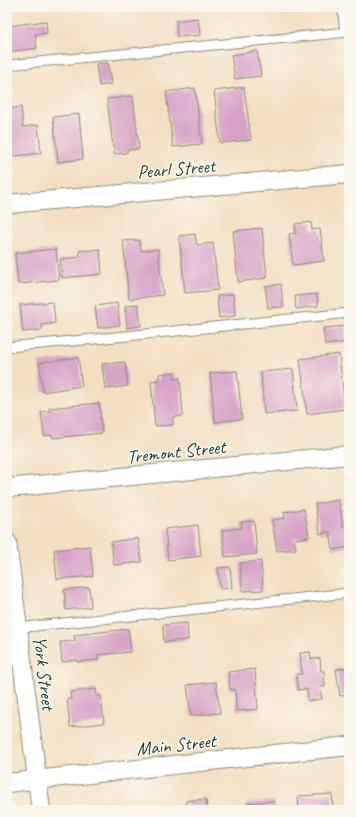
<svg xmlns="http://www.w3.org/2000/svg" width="356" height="817" font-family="Caveat,sans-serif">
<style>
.building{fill:#d8a3c8}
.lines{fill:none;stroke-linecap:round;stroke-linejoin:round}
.lane-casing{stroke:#898e7b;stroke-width:11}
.street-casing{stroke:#898e7b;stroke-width:20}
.lane{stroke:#fff;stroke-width:9}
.street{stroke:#fff;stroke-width:18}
.labels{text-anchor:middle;stroke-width:3;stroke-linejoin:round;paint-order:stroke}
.street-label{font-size:19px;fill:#1f3d34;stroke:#fbf7ec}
</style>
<rect width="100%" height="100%" fill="#fbf7ec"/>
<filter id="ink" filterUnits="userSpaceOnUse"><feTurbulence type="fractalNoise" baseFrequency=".025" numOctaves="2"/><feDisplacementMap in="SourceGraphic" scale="8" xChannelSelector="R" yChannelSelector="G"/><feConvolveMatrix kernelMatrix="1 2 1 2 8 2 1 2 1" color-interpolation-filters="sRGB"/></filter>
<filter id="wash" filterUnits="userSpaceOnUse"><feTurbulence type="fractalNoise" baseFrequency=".012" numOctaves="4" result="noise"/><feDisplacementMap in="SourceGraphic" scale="16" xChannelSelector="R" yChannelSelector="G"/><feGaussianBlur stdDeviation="0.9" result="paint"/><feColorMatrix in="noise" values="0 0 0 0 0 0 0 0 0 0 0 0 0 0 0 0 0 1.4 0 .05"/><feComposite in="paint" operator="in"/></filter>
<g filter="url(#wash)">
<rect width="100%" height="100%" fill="#f3dfc2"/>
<g id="blocks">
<g class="building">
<polygon points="262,7 284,7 284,8 263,11"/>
<polygon points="198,18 200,35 177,37 176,21"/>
<polygon points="46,21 47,33 35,34 37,48 7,52 7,26"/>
<polygon points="257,51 261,76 235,79 231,55"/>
<polygon points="108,63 111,84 99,86 96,64"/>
<polygon points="244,87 251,140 220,143 214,91"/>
<polygon points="195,88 202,144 173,147 166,92"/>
<polygon points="133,96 139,149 127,150 127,153 114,154 107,99"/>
<polygon points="21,107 23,127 38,125 41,153 7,157 7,109"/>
<polygon points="79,114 83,159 58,162 53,117"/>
<polygon points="311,222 312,230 320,229 324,261 293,265 289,234 296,233 295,224"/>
<polygon points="262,228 267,278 238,282 233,231"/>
<polygon points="195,234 197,245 213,243 218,290 185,293 179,236"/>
<polygon points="139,240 141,251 158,249 163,295 129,299 123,241"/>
<polygon points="56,249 59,280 18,284 15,253"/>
<polygon points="100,249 102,274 62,278 60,259 80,257 79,251"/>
<polygon points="281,284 283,307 268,308 265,286"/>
<polygon points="233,294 235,316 219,318 217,296"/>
<polygon points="317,294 318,306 296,309 295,296"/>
<polygon points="53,302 55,323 42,325 42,330 23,332 20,305"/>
<polygon points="117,303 120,325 98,328 95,306"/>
<polygon points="138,304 141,326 127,328 125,306"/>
<polygon points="345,326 347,342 325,345 323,328"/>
<polygon points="339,354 345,409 307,414 300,359"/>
<polygon points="78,357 82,386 43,392 39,363"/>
<polygon points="125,362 128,386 105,389 102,364"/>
<polygon points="293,369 297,411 264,414 261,372"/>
<polygon points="237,371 242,419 215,422 210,373"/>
<polygon points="174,372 175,379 180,378 183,416 173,417 173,425 155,426 151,381 159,380 159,374"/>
<polygon points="99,403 102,433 53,438 52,435 44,436 41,412 50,411 49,408"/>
<polygon points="339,500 343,526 349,525 349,547 333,550 330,532 320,534 315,504"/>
<polygon points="304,509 309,537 294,539 296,549 277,551 272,520 285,518 284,512"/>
<polygon points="254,521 257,554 225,557 222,530 242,528 241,522"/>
<polygon points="198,525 201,556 168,560 165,529"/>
<polygon points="138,538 142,562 114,565 111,542"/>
<polygon points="90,546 93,576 57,579 54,550"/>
<polygon points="261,561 263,590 242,591 240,563"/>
<polygon points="230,567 232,588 220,589 218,568"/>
<polygon points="89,587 91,607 66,610 64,590"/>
<polygon points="187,623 188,640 164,642 163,625"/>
<polygon points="128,629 131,652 97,655 98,660 77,662 77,660 62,662 60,642 75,641 74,635"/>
<polygon points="310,652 311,659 320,658 321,671 324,671 325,687 320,687 322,699 308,701 307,689 298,690 296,674 302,674 300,653"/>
<polygon points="349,668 349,695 340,696 336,669"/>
<polygon points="255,669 258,709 236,711 235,689 230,690 228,672"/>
<polygon points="216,682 220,713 191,716 187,685"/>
<polygon points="96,689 97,696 101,696 104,723 70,727 67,699 71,699 70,692"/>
<polygon points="332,794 333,810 299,810 298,796"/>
<polygon points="206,799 207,810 181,810 181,809 186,808 186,801"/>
<polygon points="274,801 274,810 248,810 247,803"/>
</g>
</g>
</g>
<g filter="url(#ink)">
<use href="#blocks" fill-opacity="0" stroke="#898e7b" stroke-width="1"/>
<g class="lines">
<g class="lane-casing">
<g id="lane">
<polyline points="7,65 349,32"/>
<polyline points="7,347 127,336 349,313"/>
<polyline points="7,629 349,593"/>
</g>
</g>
<g class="street-casing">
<g id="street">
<polyline points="347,7 349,28"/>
<polyline points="7,204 349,174"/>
<polyline points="7,488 349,455"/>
<polyline points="7,542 41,810"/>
<polyline points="7,783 349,746"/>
</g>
</g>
<use href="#lane" class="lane"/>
<use href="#street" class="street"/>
</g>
</g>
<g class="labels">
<g class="street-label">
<text transform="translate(176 168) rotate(-5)" y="7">Pearl Street</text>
<text transform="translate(176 451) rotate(-6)" y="7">Tremont Street</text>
<text transform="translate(45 673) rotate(83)" y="7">York Street</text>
<text transform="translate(176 744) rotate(-6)" y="7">Main Street</text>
</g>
</g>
<rect width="356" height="817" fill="none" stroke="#fbf7ec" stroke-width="24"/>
</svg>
